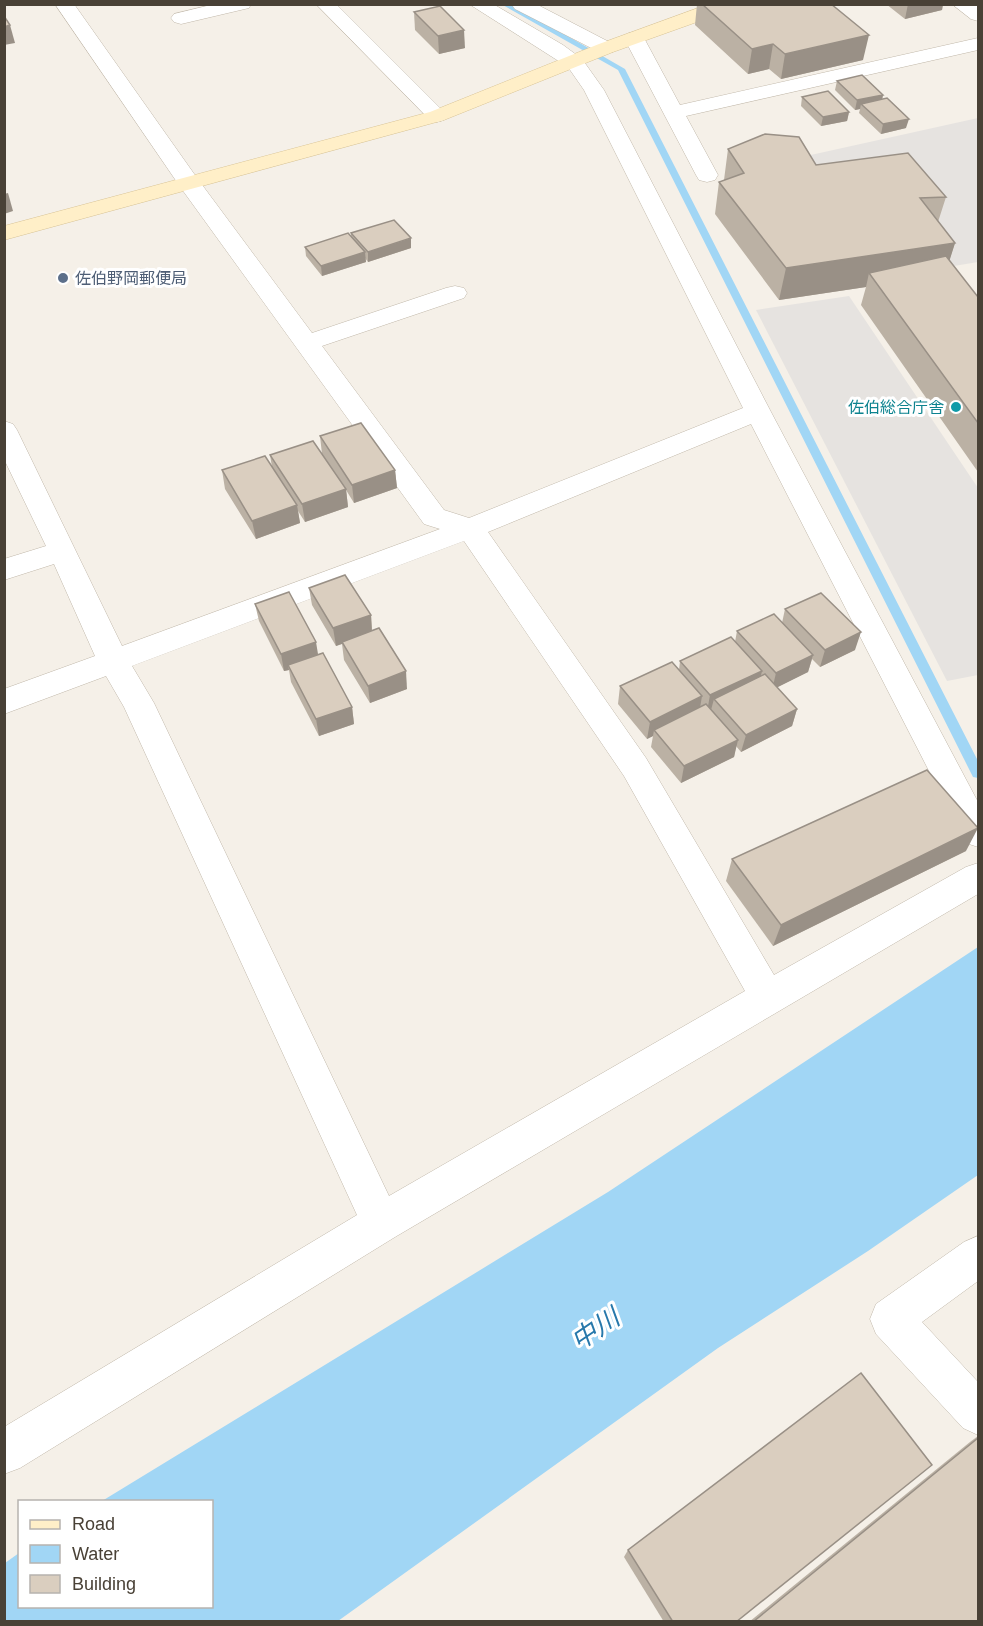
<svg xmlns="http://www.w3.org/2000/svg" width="983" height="1626" font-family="Helvetica,'Noto Sans JP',sans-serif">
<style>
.parking{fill:#e6e3e0}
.water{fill:#a1d6f5}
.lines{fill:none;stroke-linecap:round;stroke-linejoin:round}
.stream{fill:#a1d6f5;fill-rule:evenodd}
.street-casing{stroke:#c1b8aa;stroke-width:1}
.secondary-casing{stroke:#d8c395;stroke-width:1}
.street{fill:#fff;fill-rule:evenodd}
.secondary{fill:#ffefc8;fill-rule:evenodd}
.wall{fill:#bbb1a4}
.shaded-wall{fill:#999086}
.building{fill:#dacebf;stroke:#999086;stroke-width:1.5}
.service-dot{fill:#5c6f8a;stroke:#fff;stroke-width:2}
.culture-dot{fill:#0f9aa8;stroke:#fff;stroke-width:2}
.labels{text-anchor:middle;stroke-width:6;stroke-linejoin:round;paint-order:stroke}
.far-service-label{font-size:16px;fill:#4e5e75;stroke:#fff;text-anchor:start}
.far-culture-label{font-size:16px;fill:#0d838f;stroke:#fff;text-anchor:end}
.near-water-label{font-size:26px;font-style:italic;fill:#2678ab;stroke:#fff}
</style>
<rect width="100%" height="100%" fill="#f5f0e8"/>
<g class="parking">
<polygon points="978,118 978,262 954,266 870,177 770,164"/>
<polygon points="849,296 978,488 978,675 947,681 756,310"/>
</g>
<polygon class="water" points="978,947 978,1175 868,1251 718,1348 338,1621 5,1621 5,1563 19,1553 20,1606 212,1606 212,1502 102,1501 608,1192"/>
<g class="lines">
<polygon class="stream" points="501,4 512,4 625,69 978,761 978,778 973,777 971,773 618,70"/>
<g class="street-casing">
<g id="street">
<path d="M55,4H74L197,178L312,333L446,288L455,286L464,288L467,293L464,298L322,346L444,510L469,518L743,408L584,90L568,67L469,4H493L563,45L582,59L604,90L771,412L978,802V847L966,843L751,424L488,532L646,758L774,975L966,867L978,863V894L395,1237L20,1468L4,1474V1427L357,1215L124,707L106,676L4,714V689L95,656L54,564L4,580V559L46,546L4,459V421L13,424L17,430L122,646L440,529L424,524L181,188ZM464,541L624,776L745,991L389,1196L154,703L132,666Z"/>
<polygon points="215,4 251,4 249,8 181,24 174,22 171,18 174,14"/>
<polygon points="316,4 336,4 448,116 444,120 437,122 430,120"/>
<polygon points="536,4 613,44 616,48 613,52 599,52 515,9 512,5"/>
<polygon points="952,4 975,4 978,7 978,21 971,19"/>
<polygon points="634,32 641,34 644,38 680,105 978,38 978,50 686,116 718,175 715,180 707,182 699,180 696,175 624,38 627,34"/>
<polygon points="978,1236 978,1281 922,1322 978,1382 978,1435 963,1428 876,1334 870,1319 876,1304 964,1242"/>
</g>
</g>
<g class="secondary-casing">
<polygon id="secondary" points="709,4 738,4 736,8 613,52 444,120 4,240 4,226 430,112 599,44"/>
</g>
<use href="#street" class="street"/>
<use href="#secondary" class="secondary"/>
</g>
<g class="wall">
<polygon points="697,4 831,4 863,60 781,79 769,69 748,74 695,25"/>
<polygon points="886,4 943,4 942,10 905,19"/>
<polygon points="414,12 465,48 439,54 415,30"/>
<polygon points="837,81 883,95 882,99 906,128 881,134 859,113 860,109 855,110 835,90"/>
<polygon points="802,97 849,112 847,121 821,126 801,106"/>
<polygon points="728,149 816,165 946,197 938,222 955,243 949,261 978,297 978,472 861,305 866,287 779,300 715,214 719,182 724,180"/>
<polygon points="351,233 411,248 368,262 365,258 366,262 322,276 306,256 305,247 351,237"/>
<polygon points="320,436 395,470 397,488 354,503 346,490 348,507 305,522 298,511 300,523 256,539 225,489 222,470 272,467 270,455 322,454"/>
<polygon points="309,588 371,615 372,631 407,689 370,703 344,660 342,644 336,646 312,605"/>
<polygon points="255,604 318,655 352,707 354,724 319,736 291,682 289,670 284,671 259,621"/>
<polygon points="785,609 855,650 820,667 812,659 808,672 777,687 797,709 792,726 741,752 736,746 734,757 681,783 651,747 653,736 647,739 618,704 620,686 679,670 680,661 735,642 737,631 782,623"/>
<polygon points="966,851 773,946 726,881 732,859"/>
<polygon points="978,1436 978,1622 749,1622 970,1442"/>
<polygon points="628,1550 736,1622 664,1622 624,1557"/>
</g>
<g class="shaded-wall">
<polygon points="908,4 943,4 942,10 905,19"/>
<polygon points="10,25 15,43 4,45 4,27"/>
<polygon points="464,30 465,48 439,54 438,36"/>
<polygon points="869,35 863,60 781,79 785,54"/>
<polygon points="773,44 769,69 748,74 752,49"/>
<polygon points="883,95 881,105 861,104 860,109 855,110 857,100"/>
<polygon points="849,112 847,121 821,126 823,117"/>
<polygon points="909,119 906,128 881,134 883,124"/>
<polygon points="8,193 13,211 4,214 4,194"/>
<polygon points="411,238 411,248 368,262 368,252"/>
<polygon points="955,243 945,275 869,273 866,287 779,300 786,268"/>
<polygon points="365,252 366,262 322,276 321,266"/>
<polygon points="395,470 397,488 354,503 352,485"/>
<polygon points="346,489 348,507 305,522 302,504"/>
<polygon points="297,505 300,523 256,539 252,521"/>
<polygon points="371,615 372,633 336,646 333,628"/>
<polygon points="861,632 855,650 820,667 825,650"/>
<polygon points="316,642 319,660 288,665 289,670 284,671 281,654"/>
<polygon points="813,655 808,672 772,690 776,673"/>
<polygon points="406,671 407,689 370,703 368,686"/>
<polygon points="762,671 758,688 714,699 711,710 707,712 710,695"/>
<polygon points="702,696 699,714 654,730 653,736 647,739 650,722"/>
<polygon points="352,707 354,724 319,736 316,719"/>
<polygon points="797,709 792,726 741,752 746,735"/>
<polygon points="738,740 734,757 681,783 684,766"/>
<polygon points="978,828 966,851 773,946 781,925"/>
</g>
<g class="building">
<polygon points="702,4 831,4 869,35 785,54 773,44 752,49"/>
<polygon points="440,6 464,30 438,36 414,12"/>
<polygon points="4,16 10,25 4,27"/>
<polygon points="862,75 883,95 857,100 837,81"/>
<polygon points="828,91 849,112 823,117 802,97"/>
<polygon points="887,98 909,119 883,124 861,104"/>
<polygon points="765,134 799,137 816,165 908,153 946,197 920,198 955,243 786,268 719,182 744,173 728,149"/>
<polygon points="394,220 411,238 368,252 351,233"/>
<polygon points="348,233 365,252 321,266 305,247"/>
<polygon points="946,256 978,297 978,423 869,273"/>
<polygon points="361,423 395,470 352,485 320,436"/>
<polygon points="313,441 346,489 302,504 270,455"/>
<polygon points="265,456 297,505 252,521 222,470"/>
<polygon points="345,575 371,615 333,628 309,588"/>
<polygon points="289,592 316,642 281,654 255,604"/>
<polygon points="821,593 861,632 825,650 785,609"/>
<polygon points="774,614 813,655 776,673 737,631"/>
<polygon points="379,628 406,671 368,686 342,642"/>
<polygon points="731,637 762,671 710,695 680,661"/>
<polygon points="323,653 352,707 316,719 288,665"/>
<polygon points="672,662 702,696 650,722 620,686"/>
<polygon points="765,674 797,709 746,735 714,699"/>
<polygon points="706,704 738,740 684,766 654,730"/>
<polygon points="927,770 978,828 781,925 732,859"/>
<polygon points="861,1373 932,1465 736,1622 673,1622 628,1550"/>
<polygon points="978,1438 978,1622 753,1622"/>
</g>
<circle class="service-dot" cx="63" cy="278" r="6"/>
<circle class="culture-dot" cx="956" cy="407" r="6"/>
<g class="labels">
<g class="far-service-label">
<text x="75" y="284">佐伯野岡郵便局</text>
</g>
<g class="far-culture-label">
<text x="944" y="413">佐伯総合庁舎</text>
</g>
<g class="near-water-label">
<text transform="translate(595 1329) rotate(-34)" y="9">中川</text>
</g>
</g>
<rect width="983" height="1626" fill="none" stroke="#494136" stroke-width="12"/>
<rect x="18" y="1500" width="195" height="108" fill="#ffffff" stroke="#b6b3af" stroke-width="1.5"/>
<rect x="30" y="1520" width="30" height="9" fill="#ffefc8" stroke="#b6b3af" stroke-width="1.5"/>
<text x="72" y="1530" font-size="18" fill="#494136">Road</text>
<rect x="30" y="1545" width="30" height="18" fill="#a1d6f5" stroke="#b6b3af" stroke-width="1.5"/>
<text x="72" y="1560" font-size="18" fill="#494136">Water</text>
<rect x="30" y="1575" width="30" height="18" fill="#dacebf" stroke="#b6b3af" stroke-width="1.5"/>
<text x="72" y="1590" font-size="18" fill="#494136">Building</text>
</svg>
